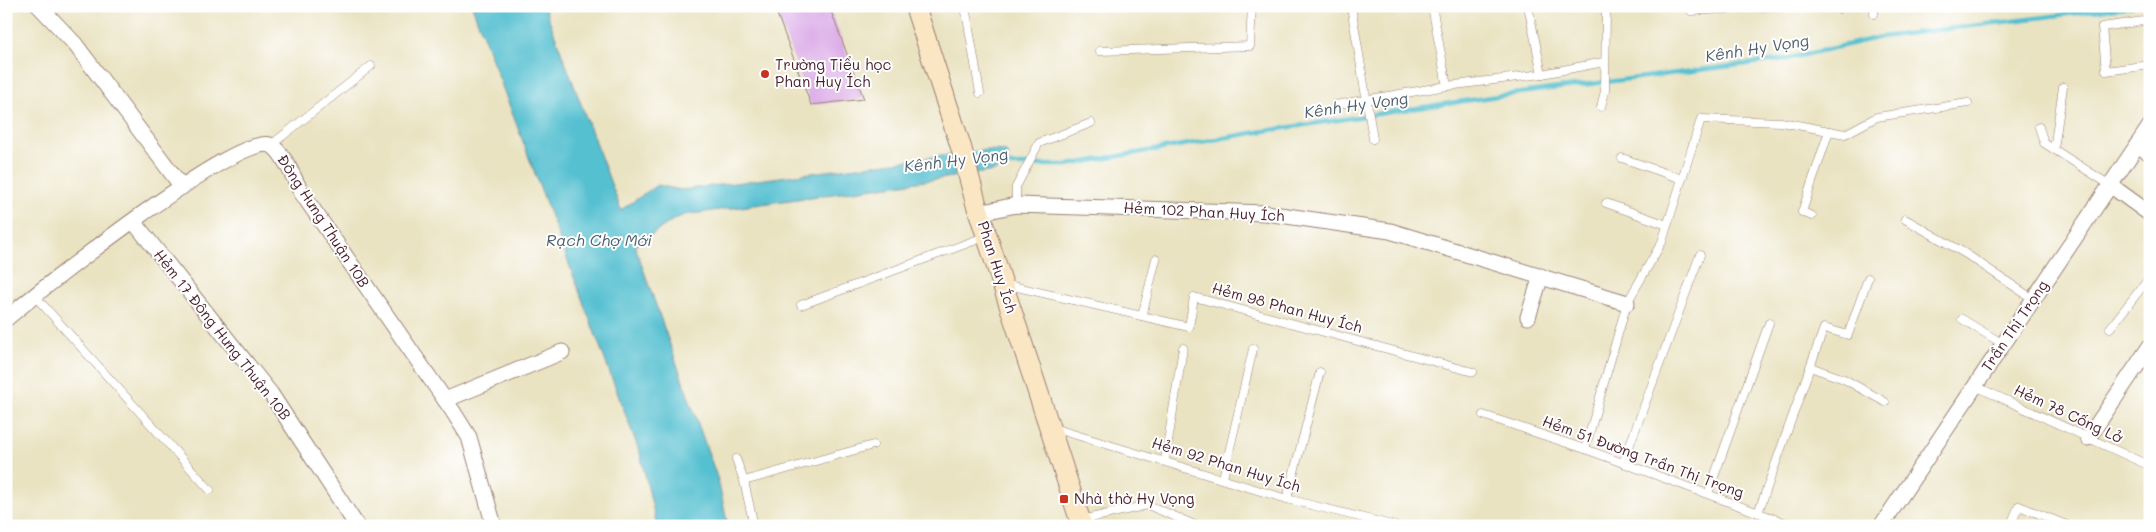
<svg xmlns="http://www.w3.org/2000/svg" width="2156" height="532" font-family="Mali,sans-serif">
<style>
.water{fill:#55c0d0;stroke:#50707e}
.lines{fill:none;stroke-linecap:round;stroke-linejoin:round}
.stream{stroke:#55c0d0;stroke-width:4.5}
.building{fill:#d9a7e6}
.lane-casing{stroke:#9a8176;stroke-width:9}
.street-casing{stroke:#9a8176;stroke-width:17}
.secondary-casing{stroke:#9a8176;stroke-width:22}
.lane{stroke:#fff;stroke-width:8}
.street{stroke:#fff;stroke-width:15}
.secondary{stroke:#fbe6c4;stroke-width:20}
.poi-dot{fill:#c8321e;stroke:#fff;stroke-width:2}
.labels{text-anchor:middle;stroke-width:4;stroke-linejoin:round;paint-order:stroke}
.poi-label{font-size:15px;fill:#4a1f2b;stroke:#fff;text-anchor:start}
.street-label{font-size:15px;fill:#4a1f2b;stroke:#fff}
.water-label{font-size:16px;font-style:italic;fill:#4e5f6d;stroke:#fff}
</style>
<rect width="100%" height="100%" fill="#fff"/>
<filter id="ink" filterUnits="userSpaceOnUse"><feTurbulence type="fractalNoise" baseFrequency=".02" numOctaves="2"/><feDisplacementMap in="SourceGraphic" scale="10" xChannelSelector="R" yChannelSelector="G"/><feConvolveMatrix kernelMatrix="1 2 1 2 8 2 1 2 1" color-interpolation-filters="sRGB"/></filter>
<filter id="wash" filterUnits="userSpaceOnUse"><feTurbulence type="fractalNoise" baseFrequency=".0096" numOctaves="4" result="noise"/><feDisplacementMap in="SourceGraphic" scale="20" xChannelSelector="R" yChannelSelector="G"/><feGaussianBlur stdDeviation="1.12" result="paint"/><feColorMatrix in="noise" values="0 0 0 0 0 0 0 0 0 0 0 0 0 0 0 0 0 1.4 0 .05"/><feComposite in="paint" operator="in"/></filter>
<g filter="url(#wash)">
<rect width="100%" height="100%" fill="#eae3c2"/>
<polygon class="water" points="472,6 544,6 621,210 657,185 681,190 987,150 1005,151 1008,155 1007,164 995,171 684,215 673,220 635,246 718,480 728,526 657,526 640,453"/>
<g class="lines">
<polyline class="stream" points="1001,165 1067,165 1258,132 1504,95 1786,59 1881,37 2133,6"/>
</g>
<g id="blocks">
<polygon class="building" points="774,6 829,6 864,99 811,105"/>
</g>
</g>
<g filter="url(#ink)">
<use href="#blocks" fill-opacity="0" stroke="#9a8176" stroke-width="1"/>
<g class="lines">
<g class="lane-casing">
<g id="lane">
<polyline points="965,6 980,93"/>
<polyline points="1351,6 1373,139"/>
<polyline points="1432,6 1447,86"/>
<polyline points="1528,6 1542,74"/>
<polyline points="1691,6 1691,11 1777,6"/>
<polyline points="1839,6 1839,9"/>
<polyline points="1874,14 1875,6"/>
<polyline points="2150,20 2102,27 2106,71 2150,65"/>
<polyline points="1100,51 1250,46 1252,6"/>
<polyline points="1335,105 1447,86 1542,74 1604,62"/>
<polyline points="1601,107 1605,91 1606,6"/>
<polyline points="2039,127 2044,143 2110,185"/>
<polyline points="271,145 371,66"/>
<polyline points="2054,149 2063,87"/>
<polyline points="1622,158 1682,179"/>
<polyline points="1606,203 1667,225"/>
<polyline points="1016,205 1016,187 1039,143 1091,123"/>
<polyline points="1812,216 1802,212 1829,131"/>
<polyline points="1905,219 1966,254 2033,299"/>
<polyline points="1004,284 1189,327 1194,297 1473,372"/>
<polyline points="34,295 210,490"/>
<polyline points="801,305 987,236"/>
<polyline points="1142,316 1156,259"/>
<polyline points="1962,319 2003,344"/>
<polyline points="2110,328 2150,277"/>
<polyline points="1810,367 1844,379 1885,402"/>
<polyline points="1975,386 2150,466"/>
<polyline points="1483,415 1585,449 1794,526"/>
<polyline points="1053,428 1287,499 1396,526"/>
<polyline points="1585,449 1627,303 1662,242 1701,119 1781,122 1845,134 1877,117 1968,103"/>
<polyline points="736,459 744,481 754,526"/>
<polyline points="1165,460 1183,348"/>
<polyline points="1623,463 1700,255"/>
<polyline points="1223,478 1253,349"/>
<polyline points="744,481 873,445"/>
<polyline points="1708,494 1769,323"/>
<polyline points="1287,499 1320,372"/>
<polyline points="1758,513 1824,328 1848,335 1868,278"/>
<polyline points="1082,520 1148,505 1197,526"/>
<polyline points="2010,526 2019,506 2069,526"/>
</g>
</g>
<g class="street-casing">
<g id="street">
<polyline points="39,6 75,44 182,187"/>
<polyline points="2137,145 2150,153"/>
<polyline points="2110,185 2150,214"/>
<polyline points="979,213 1016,205 1266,213 1390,231 1627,303"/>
<polyline points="134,222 271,394 357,526"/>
<polyline points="1528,317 1541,276"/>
<path d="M6,319C39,291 237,133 270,145C282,149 295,180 301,192L452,410L469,437L494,526"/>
<polyline points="445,400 562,352"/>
<polyline points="2088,438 2150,346"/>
<polyline points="1881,526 2150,126"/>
</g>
</g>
<g class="secondary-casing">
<polyline id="secondary" points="915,6 961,147 976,203 1082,526"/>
</g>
<use href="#lane" class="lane"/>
<use href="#street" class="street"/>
<use href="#secondary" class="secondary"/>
</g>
</g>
<g class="poi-dot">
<circle cx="765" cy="74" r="5"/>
<rect x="1059" y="494" width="10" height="10" rx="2.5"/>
</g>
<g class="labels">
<g class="poi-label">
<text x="775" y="70">Trường Tiểu học<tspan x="775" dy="17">Phan Huy Ích</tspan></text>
<text x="1074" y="504">Nhà thờ Hy Vọng</text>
</g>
<g class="street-label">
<text transform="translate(1204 212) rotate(3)" y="5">Hẻm 102 Phan Huy Ích</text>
<text transform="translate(323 221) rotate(57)" y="5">Đông Hưng Thuận 10B</text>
<text transform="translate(997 267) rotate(72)" y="5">Phan Huy Ích</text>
<text transform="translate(1287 308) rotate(15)" y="5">Hẻm 98 Phan Huy Ích</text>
<text transform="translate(2015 326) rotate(-56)" y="5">Trần Thị Trọng</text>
<text transform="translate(222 335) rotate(52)" y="5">Hẻm 17 Đông Hưng Thuận 10B</text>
<text transform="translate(2068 414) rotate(25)" y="5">Hẻm 78 Cống Lở</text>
<text transform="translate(1643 457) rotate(20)" y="5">Hẻm 51 Đường Trần Thị Trọng</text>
<text transform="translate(1226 465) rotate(17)" y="5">Hẻm 92 Phan Huy Ích</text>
</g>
<g class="water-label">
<text transform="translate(1757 48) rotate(-9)" y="6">Kênh Hy Vọng</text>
<text transform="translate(1356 105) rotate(-8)" y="6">Kênh Hy Vọng</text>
<text transform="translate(956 160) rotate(-7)" y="6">Kênh Hy Vọng</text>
<text x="599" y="246">Rạch Chợ Mới</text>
</g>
</g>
<rect width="2156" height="532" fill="none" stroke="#fff" stroke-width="25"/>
</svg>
